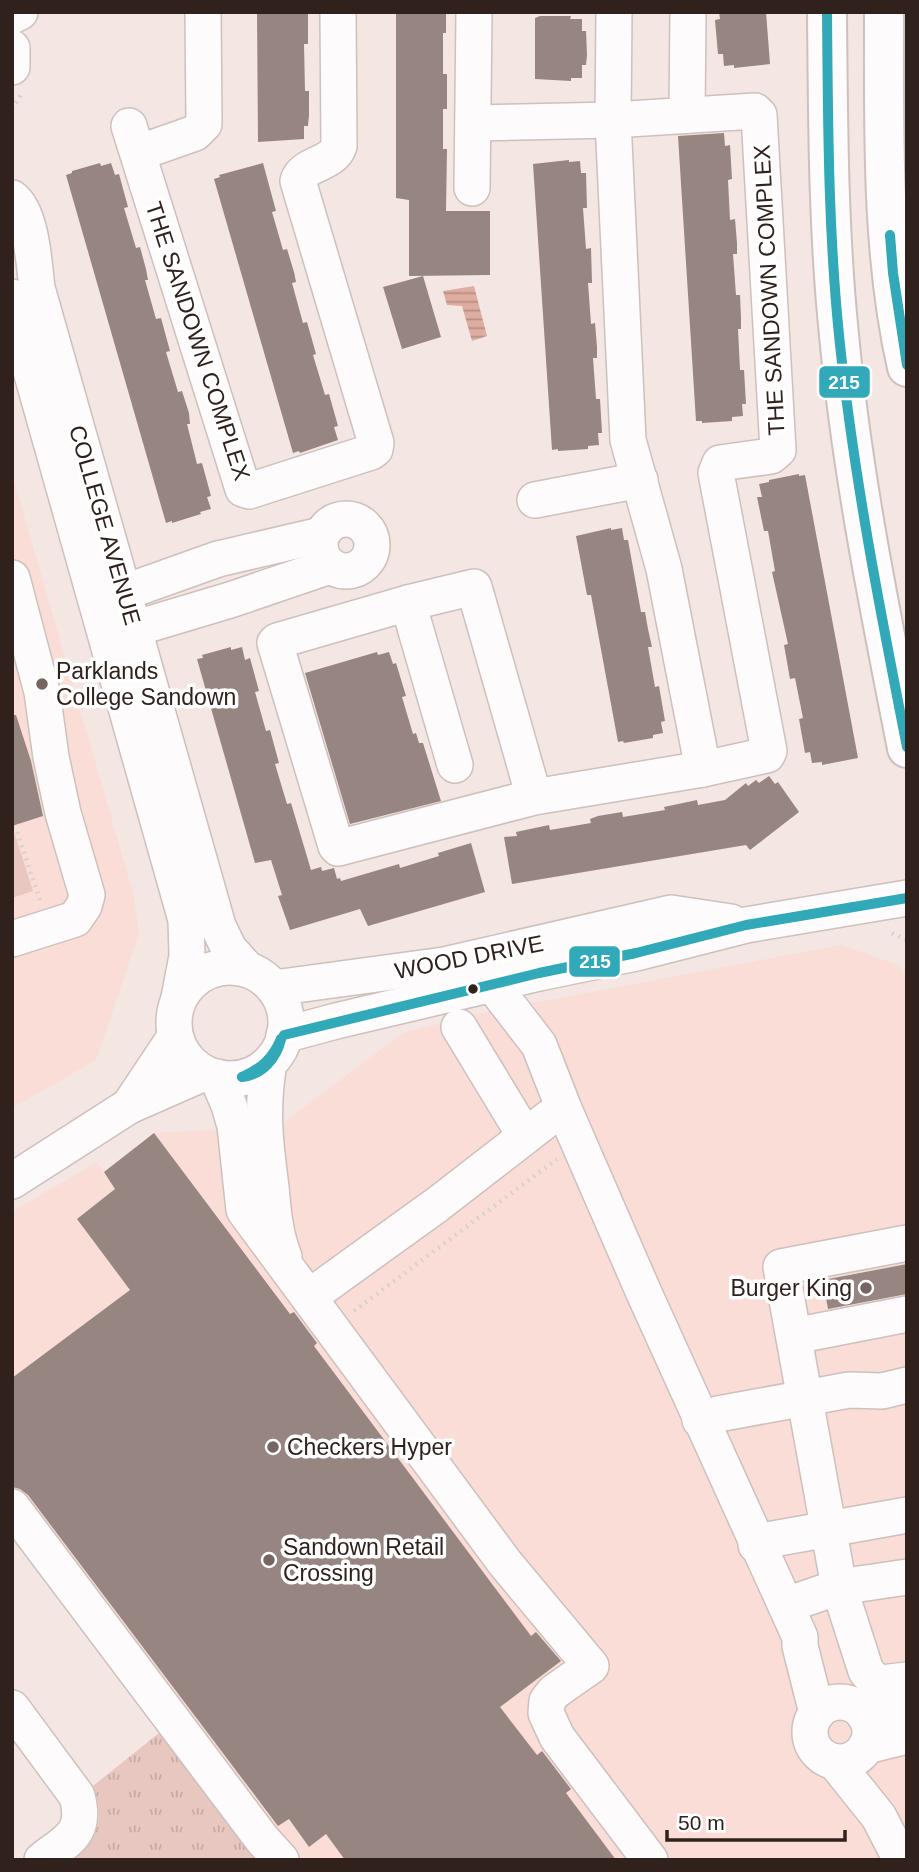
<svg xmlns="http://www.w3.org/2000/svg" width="919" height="1872" font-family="Arial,sans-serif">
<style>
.built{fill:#faddd6}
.green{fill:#e7c7bf}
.park{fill:url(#park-tufts)}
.water{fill:url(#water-rules)}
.building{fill:#968581}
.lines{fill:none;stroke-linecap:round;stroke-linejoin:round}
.minor-casing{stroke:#cec0bd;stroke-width:38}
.major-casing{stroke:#cec0bd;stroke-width:42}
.path{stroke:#d7d2d1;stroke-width:4.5;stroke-dasharray:2 5;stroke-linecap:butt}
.minor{stroke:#fdfbfb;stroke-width:35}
.major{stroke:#fdfbfb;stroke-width:38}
.bus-1-casing{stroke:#fff;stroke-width:16}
.bus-1{stroke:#32a9b8;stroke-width:10}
.poi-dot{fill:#756662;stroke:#fff;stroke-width:2.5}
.bus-dot{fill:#30211d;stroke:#fff;stroke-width:2.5}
.labels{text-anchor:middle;stroke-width:7;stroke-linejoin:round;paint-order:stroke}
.street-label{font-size:23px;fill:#30211d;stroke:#fff}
.poi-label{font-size:23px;fill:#30211d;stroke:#fff;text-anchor:start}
.line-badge{stroke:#fff;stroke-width:2.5}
.badge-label{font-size:19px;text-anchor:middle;font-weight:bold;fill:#fff}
</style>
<defs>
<pattern id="park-tufts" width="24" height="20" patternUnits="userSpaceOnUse" patternTransform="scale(1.75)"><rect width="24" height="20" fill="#e7c7bf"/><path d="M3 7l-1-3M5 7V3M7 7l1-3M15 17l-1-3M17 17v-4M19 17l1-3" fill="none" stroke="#c6aba4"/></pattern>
<pattern id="water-rules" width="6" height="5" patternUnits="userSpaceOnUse" patternTransform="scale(1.75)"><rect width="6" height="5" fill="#dfada0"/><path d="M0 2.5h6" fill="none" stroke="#b58c82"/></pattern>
</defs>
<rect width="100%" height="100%" fill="#f4e6e2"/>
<g class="built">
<polygon points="12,474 133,893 139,933 96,1060 12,1108"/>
<polygon points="841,945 898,965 907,977 907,1860 262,1860 12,1527 12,1221 15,1219 12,1212 97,1162 104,1172 154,1133 278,1127 403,1033 477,1014"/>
</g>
<polygon class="green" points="15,835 33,891 12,898 12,836"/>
<path class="park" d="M164,1729L262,1860H73C99,1841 105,1815 93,1786Z"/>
<polygon class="water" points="474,286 487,336 472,341 462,306 447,305 443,291"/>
<g class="building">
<polygon points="257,12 308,12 308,44 304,44 305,91 309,91 309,115 308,126 304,126 304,139 258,142"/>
<polygon points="396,12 446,12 446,33 443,33 443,74 447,74 447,109 443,109 443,149 447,149 446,211 490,211 490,275 409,276 409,200 396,198"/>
<polygon points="719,12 766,12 770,64 734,68 734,65 724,66 723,54 718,54 717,43 715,20 720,19"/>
<polygon points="540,16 571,16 570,19 582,19 582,31 586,31 587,55 586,65 582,65 582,78 571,78 571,81 535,79 535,18"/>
<polygon points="724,133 725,146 730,145 732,179 728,180 730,220 735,219 737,243 737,254 733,254 736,295 740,295 741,318 741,329 738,329 740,370 744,370 746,404 742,404 743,416 732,417 732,421 702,423 702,421 696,421 678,136"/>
<polygon points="569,160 569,162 580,161 581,173 586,173 587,208 583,208 586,249 591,248 592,283 588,283 591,324 595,323 597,347 597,358 593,358 596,399 600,399 602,433 598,433 599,445 588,446 588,449 558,451 558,449 552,450 533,164"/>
<polygon points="100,163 101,166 111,163 115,175 119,174 128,207 124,208 136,248 140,247 146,269 148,280 145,280 156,319 161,318 170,351 166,352 178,392 182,391 189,413 190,424 187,424 197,464 202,463 211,496 207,497 211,509 200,512 201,514 172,523 172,521 166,523 66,175 72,173 72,171"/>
<polygon points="263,163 276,211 272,212 283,250 287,249 294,272 296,282 292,283 303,323 307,322 316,354 313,355 325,395 329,394 338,426 334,427 338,440 300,453 299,451 293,453 214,179 220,177 219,175"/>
<polygon points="423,276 441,337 402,349 383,287"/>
<polygon points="799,474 799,476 805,475 858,758 822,765 822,762 812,763 810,752 805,753 799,719 803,718 795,678 790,679 784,645 788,644 772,572 775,571 768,531 764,531 757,497 762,497 759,484 769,482 769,480"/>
<polygon points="611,528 611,530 622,528 624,540 628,540 641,612 645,612 648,629 652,647 648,647 655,687 659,686 665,721 661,722 663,733 653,735 653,738 624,743 623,741 618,742 591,595 587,595 576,536"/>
<polygon points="231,647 231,650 242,647 245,660 250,658 259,691 255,692 266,731 270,730 279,763 275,764 287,804 291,803 311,870 321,867 322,871 334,868 337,879 340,878 341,881 399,864 400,868 439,856 438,853 471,843 485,892 368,926 360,909 290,930 278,896 282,895 271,860 255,863 197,659 203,658 202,655"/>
<polygon points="377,652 378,655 389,652 393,664 396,663 406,696 402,697 413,734 416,733 419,743 423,743 441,801 350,824 305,673"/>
<polygon points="12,715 16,715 31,761 43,816 12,826"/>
<polygon points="769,776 775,784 778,782 799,812 750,850 746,845 512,884 504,837 517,836 516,832 549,825 550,830 591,823 590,819 598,816 622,812 623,817 665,810 664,807 697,800 698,805 725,800 746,783 748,786 756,780 759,783"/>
<polygon points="154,1133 290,1314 294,1312 317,1343 314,1346 531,1636 536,1632 561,1661 500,1707 537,1755 542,1751 571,1789 566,1793 616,1860 345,1860 326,1834 309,1847 289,1819 278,1826 28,1495 20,1489 12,1487 12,1378 130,1290 77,1219 115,1189 104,1172"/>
<polygon points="907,1264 907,1294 828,1309 823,1280"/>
</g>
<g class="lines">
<g class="minor-casing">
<g id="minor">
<polyline points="614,12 613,120 628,440 664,569 703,769"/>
<polyline points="12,16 20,12"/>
<polyline points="12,48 12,67"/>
<polyline points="687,115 688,12"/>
<polyline points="473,123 613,120 755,111 759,115 778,450 771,456 720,463 716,473 769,751 767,755 703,769 534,797 338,848 336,846 275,643 277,641 408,603 474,587 534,797"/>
<path d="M129,126L243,489L249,491L371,452L375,449L376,443L298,181C303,163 333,165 339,146L338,12"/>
<polyline points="138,153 195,133 204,124 203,12"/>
<polyline points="472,188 474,12"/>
<path d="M12,198C32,213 34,264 37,288L218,926L229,949L247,969"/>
<polyline points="12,297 29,364 186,920 187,956 179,998"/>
<polyline points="535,500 640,480"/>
<circle cx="346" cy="545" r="26"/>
<polyline points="12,578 42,692 51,757 63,813 87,895 84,906 75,919 12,939"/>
<polyline points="103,600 218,559 321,535"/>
<polyline points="408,603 455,765"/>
<polyline points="113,635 230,600 330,566"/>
<circle cx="230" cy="1023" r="56"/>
<polyline points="492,984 539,1045 564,1109 644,1293 800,1637 800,1646 817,1713"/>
<polyline points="274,988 444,965 671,913 731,922"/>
<polyline points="459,1027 525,1136"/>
<polyline points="284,1035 336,1021 539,973 636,953 746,925 907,898"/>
<path d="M269,1063C261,1109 265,1142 271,1187C273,1211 275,1234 284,1257"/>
<polyline points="217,1077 229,1105 235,1126 244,1210 505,1563 591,1666 554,1692 547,1701 546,1713 557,1737 650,1860"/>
<polyline points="129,1106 175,1037"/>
<polyline points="12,1181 129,1106 204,1073"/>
<polyline points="907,1243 781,1267 839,1587 866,1671 872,1678 881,1683 907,1680"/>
<polyline points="309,1297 438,1204 549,1118 564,1109"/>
<polyline points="794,1336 907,1314"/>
<polyline points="700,1420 718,1414 849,1390 882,1391 907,1385"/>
<polyline points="12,1507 262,1839 281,1860"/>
<polyline points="756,1545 773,1539 907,1515"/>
<polyline points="786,1605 839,1587 907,1577"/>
<circle cx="840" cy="1732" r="30"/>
<path d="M12,1708L77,1796C87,1833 69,1839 42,1860"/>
<polyline points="865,1716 907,1708"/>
<polyline points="866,1746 907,1736"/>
<polyline points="835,1762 879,1817 901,1860"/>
</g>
</g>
<g class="major-casing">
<g id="major">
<path d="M827,12C828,120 828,228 839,335C852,474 880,611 907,748"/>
<path d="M884,12C884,129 881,253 907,367"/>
</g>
</g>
<g class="path">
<polyline points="12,109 22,93"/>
<polyline points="17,832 40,900"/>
<polyline points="892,933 907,940"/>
<polyline points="354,1311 557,1159"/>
</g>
<use href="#minor" class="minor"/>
<use href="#major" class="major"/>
<g class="bus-1-casing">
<g id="bus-1">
<path d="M827,12C828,120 828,227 839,335C853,473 880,610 907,747"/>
<polyline points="890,235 893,273 907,365"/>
<polyline points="284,1035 539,973 636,953 746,925 907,898"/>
<path d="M242,1077C262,1068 272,1059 281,1039"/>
<path d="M242,1077C262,1075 277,1058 281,1039"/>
</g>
</g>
<use href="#bus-1" class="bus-1"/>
</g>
<g class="poi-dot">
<circle cx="42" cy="684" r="7"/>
<circle cx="866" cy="1288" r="7"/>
<circle cx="273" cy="1447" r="7"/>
<circle cx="269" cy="1560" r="7"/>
</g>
<circle class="bus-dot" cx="473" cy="989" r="6"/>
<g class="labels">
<g class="street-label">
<text transform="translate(769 290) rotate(-93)" y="8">THE SANDOWN COMPLEX</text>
<text transform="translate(198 341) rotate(72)" y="8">THE SANDOWN COMPLEX</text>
<text transform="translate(105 525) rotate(74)" y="8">COLLEGE AVENUE</text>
<text transform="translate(469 957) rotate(-11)" y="8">WOOD DRIVE</text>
</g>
<g class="poi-label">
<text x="56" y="679">Parklands<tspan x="56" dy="26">College Sandown</tspan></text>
<text x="852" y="1296" text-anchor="end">Burger King</text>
<text x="287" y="1455">Checkers Hyper</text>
<text x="283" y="1555">Sandown Retail<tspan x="283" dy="26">Crossing</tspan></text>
</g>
</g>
<g class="line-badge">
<rect x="818" y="365" width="53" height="34" rx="7" fill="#32a9b8"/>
<rect x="568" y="945" width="53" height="33" rx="7" fill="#32a9b8"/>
</g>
<g class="badge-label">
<text x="844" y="389">215</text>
<text x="595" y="968">215</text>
</g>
<rect width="919" height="1872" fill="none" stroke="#30211d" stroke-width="28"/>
<path d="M667 1830v10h178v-10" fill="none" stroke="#30211d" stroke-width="3.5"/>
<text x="678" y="1830" font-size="21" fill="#30211d" stroke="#ffffff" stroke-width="5" paint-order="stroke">50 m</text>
</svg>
